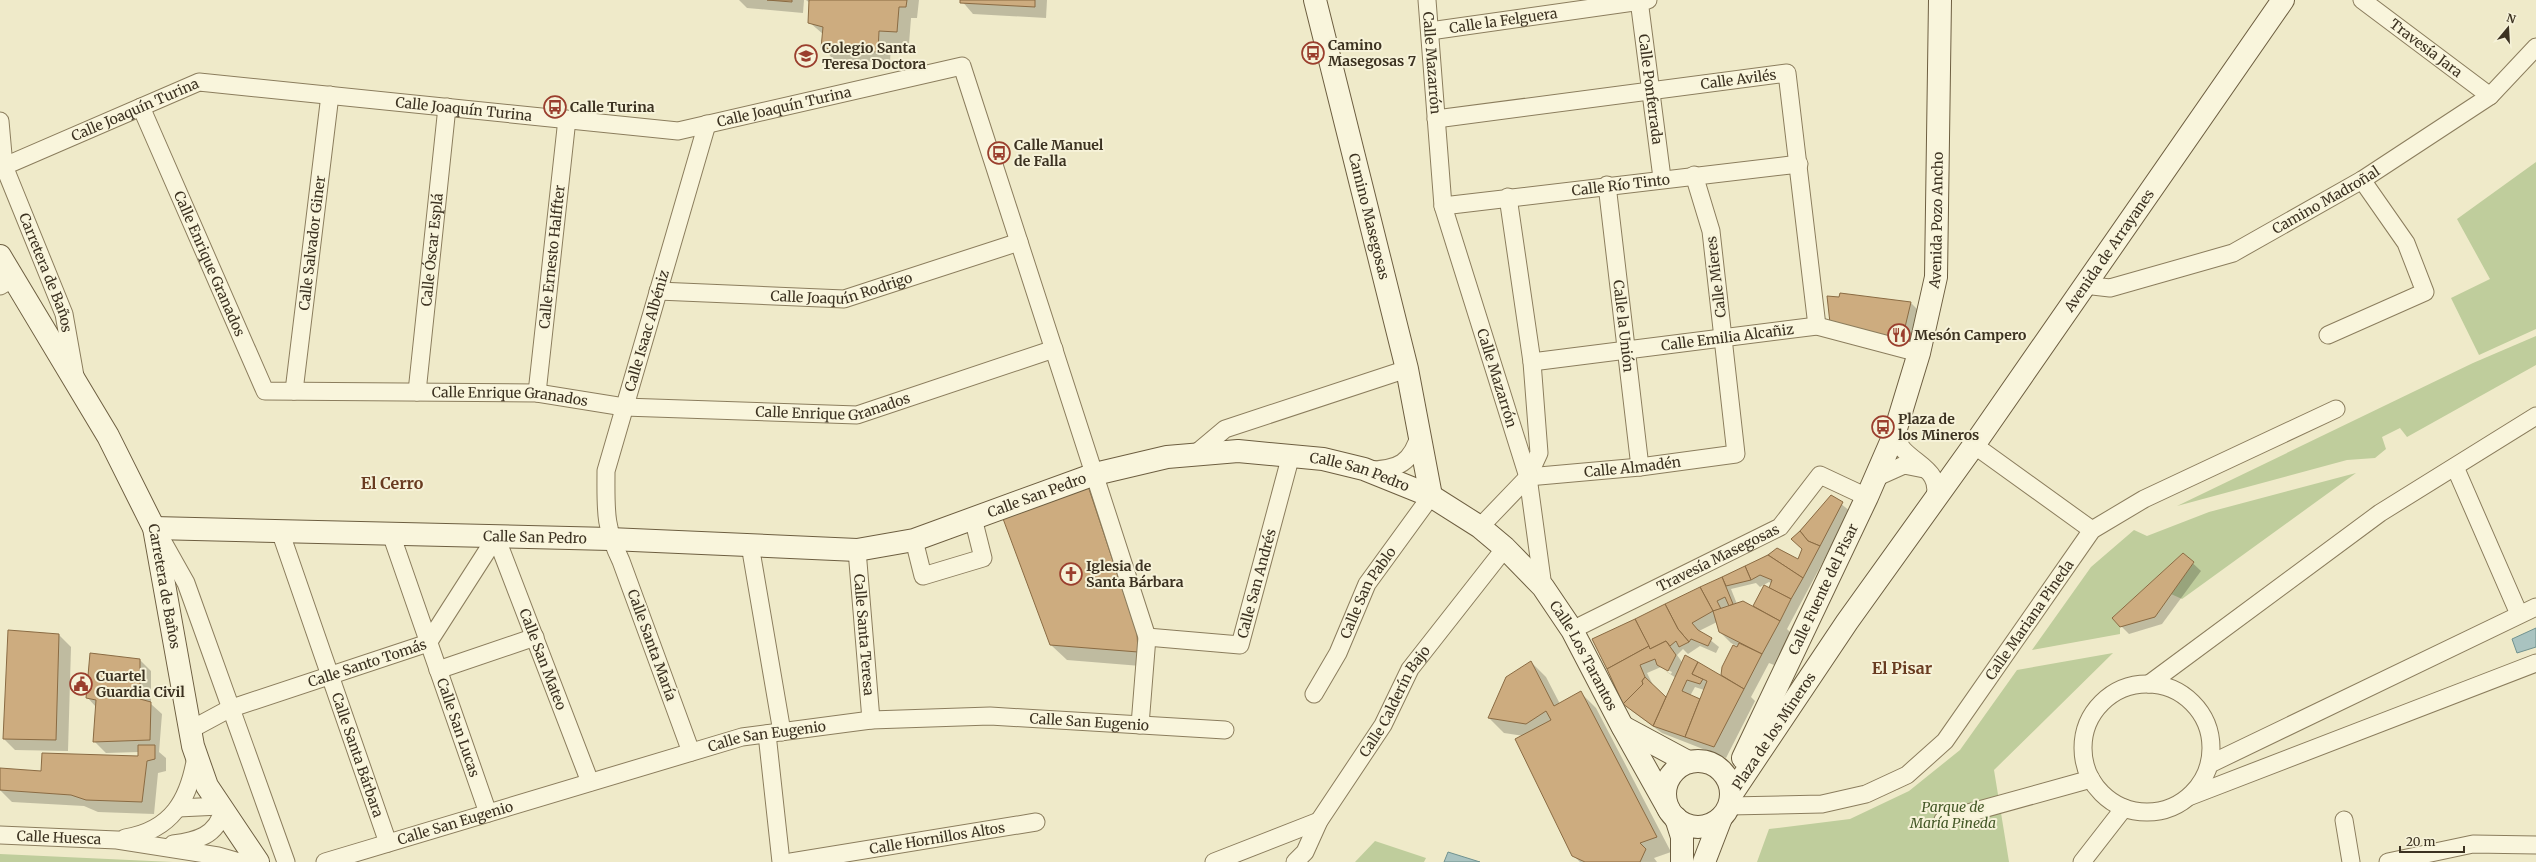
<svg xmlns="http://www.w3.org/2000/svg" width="2536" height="862" font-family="Merriweather,serif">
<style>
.green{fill:#bfcd9c}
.water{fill:#a9c3c0;stroke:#70928f}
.shadow{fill:#0003;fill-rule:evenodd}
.building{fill:#cdac7f;stroke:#8a6b43}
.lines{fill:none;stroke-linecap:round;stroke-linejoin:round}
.street-casing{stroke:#8b7d5d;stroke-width:19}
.secondary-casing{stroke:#6d5e40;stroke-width:24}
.street{stroke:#f9f5dc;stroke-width:17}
.secondary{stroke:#f9f5dc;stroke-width:22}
.labels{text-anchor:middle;stroke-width:4;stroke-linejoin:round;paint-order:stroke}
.street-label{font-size:14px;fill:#3c3221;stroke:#f6f2d8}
.poi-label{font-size:14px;font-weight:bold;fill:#3c3221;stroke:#f6f2d8;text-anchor:start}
.park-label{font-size:14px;font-style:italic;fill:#445827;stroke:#f6f2d8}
.quarter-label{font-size:16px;font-weight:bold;fill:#683b20;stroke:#f6f2d8}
</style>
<rect width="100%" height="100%" fill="#efeac9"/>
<g class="green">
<polygon points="2536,162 2536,329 2479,355 2451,298 2490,279 2457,219"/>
<polygon points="2536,336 2536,365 2407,437 2400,428 2382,437 2386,449 2375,458 2347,460 2177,506 2473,363"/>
<polygon points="2356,473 2182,599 2171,594 2194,562 2183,553 2112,618 2120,627 2120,634 2032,650 2091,567 2134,530 2147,536 2209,512"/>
<polygon points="2113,653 1994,770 2009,862 1757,862 1769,829 1850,819 1909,791 1960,750 2017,670"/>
<polygon points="1375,841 1426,858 1424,862 1355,862"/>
<polygon points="0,854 173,862 0,862"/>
</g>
<g class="water">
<polygon points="2536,628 2536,647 2517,653 2512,639"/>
<polygon points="1448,852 1480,862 1444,862"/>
</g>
<g class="shadow">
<polygon points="739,0 804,0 803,13 747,8"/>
<polygon points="806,0 919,0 917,18 911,18 909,44 891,43 890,63 833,59 822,47 823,34 809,22 810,3"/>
<polygon points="961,0 1047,0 1046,18 973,14"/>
<polygon points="1911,303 1922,314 1912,355 1843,335"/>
<polygon points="1088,488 1103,503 1153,667 1067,660 1051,645"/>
<path d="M1831,496L1850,511L1787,629L1791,633L1774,665L1769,663L1751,697L1755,701L1726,758L1662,733L1632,711L1624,703L1593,639L1746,567L1777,549L1798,560L1803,550L1792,539ZM1769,582L1772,584L1770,589L1765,587L1753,608L1737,604L1731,589L1756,583L1760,587ZM1717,622L1719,631L1731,643L1741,648L1722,675L1726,679L1682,662L1677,655L1683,649L1688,654L1700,646L1716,653L1719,647L1699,631ZM1661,667L1672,672L1671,674L1664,670L1676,678L1666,699L1653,685L1647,673ZM1695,687L1704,690L1700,701L1690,696Z"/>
<polygon points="2183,554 2201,571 2162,624 2129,634 2113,618"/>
<polygon points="9,631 59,635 71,647 68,751 15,750 4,739"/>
<polygon points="140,660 151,671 151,704 162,714 159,752 166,758 166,771 158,773 154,814 98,812 84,806 12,802 0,790 42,772 139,757 139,752 106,753 94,741 96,707 87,697"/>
<polygon points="1531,662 1546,677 1560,704 1581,693 1596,708 1671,852 1654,858 1657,862 1580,862 1573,855 1524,736 1504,733 1489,718"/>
</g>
<g class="building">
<polygon points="767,0 792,0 792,2"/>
<polygon points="809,0 907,0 906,7 899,7 897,32 879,31 878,52 821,48 823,27 808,23"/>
<polygon points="960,0 1035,0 1035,7 960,3"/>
<polygon points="1840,293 1911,302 1901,344 1830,323 1827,296 1839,297"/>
<polygon points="1088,486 1137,633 1138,652 1050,645 1002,516"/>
<polygon points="1831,495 1843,502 1820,546 1808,541 1800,531"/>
<polygon points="1800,531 1808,541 1820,546 1803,578 1768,555 1777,548 1798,559 1802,549 1791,539"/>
<polygon points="2183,553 2194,562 2155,617 2120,627 2112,618"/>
<polygon points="1768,555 1803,578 1791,599 1769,588 1772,580 1760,575 1751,580 1745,566"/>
<polygon points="1745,566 1751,580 1726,586 1722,577"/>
<polygon points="1722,577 1733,604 1729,606 1725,597 1717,601 1721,609 1713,611 1700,587"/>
<polygon points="1764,585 1791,599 1780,621 1753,606"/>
<polygon points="1700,587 1713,611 1692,623 1698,630 1712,638 1708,646 1691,639 1689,642 1678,629 1665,604"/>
<polygon points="1743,601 1780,621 1762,654 1719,632 1713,611"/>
<polygon points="1665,604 1678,629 1689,642 1679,647 1676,641 1670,646 1666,641 1650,649 1635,619"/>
<polygon points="1635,619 1649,646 1607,669 1592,639"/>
<polygon points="8,630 59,634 56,740 3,739"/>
<polygon points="1666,641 1676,655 1668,671 1657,665 1655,659 1640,665 1645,677 1642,681 1643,684 1623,704 1607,669 1649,646 1650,649"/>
<polygon points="1739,643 1762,654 1744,689 1721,675 1722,667 1733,645 1737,647"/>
<polygon points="90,653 140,659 140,699 151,702 150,740 93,742 96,700 86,698"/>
<polygon points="1685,655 1698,662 1692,674 1703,679 1700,684 1687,680 1682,691 1700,699 1685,737 1653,726"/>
<polygon points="1531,661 1554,706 1581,691 1657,837 1640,843 1646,849 1640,862 1585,862 1572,856 1515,739 1551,720 1546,711 1526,724 1488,718 1506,677"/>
<polygon points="1698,662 1744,689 1714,747 1685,737 1707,681 1692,674"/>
<polygon points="1645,677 1666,697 1653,726 1623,704 1643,684 1642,681"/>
<polygon points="138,745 155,745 155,759 147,761 142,802 86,800 71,795 0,790 0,768 41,771 42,753 138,756"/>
</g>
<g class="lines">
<g class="street-casing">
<g id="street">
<path id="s1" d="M1427,0L1443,206L1528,477L1543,587"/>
<path id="s2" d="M1639,0L1662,178"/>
<path id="s3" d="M2362,0L2490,96"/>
<path id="s4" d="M1430,31L1648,0"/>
<path id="s5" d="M141,107L265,391L537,393L624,407L857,415L1054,349"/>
<path id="s6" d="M1436,119L1787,73L1817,326"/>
<path id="s7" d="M0,121L4,166L64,314L75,376"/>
<path id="s8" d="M0,168L199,82L678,131L962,66L1147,637L1140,725"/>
<path id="s9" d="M1607,185L1640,467"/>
<path id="s10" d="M1443,206L1799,164"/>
<path id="s11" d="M2084,285L2110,288L2233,253L2362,180L2490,96L2536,47"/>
<polyline points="0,286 14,278"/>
<path id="s12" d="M658,291L844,299L1019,242"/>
<polyline points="2328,335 2425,292 2406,243 2362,180"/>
<path id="s13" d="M1532,362L1817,326L1919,353"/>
<path id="s14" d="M294,391L330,95"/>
<path id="s15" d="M417,392L447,107"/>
<path id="s16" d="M537,393L567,119"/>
<path d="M1894,435C1905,465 1945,465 1934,501"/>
<polyline points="1974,445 2092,530"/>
<polyline points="1194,455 1225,429 1407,369"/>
<polyline points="2455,467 2519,614"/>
<path d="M1368,470C1398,470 1412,463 1420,433"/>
<path id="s17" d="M1528,477L1640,467L1736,454L1711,231L1694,175"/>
<polyline points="1875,478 1904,465 1924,469"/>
<polyline points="1480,527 1528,477 1539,453 1532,362 1508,197"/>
<path id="s18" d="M280,531L388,843"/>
<path id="s19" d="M391,534L488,813"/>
<polyline points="159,535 186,583 286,862"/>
<path id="s20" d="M496,537L590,782"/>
<polyline points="914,540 923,576 983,558 973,518"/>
<polyline points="750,545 782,732"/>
<path id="s21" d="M857,550L871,720"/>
<path id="s22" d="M1572,630L1780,527L1820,475L1867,497"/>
<path id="s23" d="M1147,637L1240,645L1291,455"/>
<polyline points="438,670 535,637"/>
<polyline points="2149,684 2380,513 2536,416"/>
<circle cx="2147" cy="748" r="64"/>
<path id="s24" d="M1314,694L1338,653L1367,584L1431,496"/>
<path id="s25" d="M190,730L229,709L428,643L496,537"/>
<polyline points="767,734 781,862"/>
<path id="s26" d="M691,752L621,561C604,526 606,509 606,471L707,124"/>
<polyline points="2210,764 2536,607"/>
<polyline points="2191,796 2536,663"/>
<path id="s27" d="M1729,806L1822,804L1866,794L1907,775L1945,741L2092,530L2144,499L2336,409"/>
<polyline points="178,808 220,806"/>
<polyline points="1943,820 2091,779"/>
<polyline points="2344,820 2351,862"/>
<path id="s28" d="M0,835L117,840L218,856L239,862"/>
<path d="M125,838C172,830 189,800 196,756"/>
<path d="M173,844C196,841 217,836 223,810"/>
<path id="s29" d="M325,862L742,737L871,720L990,716L1225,730"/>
<path id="s30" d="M791,862L1036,822"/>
<polyline points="1214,862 1319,821"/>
<path id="s31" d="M1295,862L1305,852L1319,821L1383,725L1410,669L1505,548"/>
<polyline points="2082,862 2124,808"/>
<polyline points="2388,862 2473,844 2536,845"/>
</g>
</g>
<g class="secondary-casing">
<g id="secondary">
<path id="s32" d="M1315,0L1407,369L1431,496"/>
<path id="s33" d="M0,256L108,436L154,528L193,746L207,786L258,862"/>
<path id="s34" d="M154,528L610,539L857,550L914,540L1095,474L1167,457L1238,451L1323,459L1364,469L1431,496L1480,527L1505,548L1543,587L1572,630L1622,726L1669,810"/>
<polyline points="1623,727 1688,762"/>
<path id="s35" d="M1743,758L1867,497L1894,435L1919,353L1936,277L1940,0"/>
<circle cx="1698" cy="794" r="33"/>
<path id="s36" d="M1731,795L1847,622L1974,445L2283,0"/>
<polyline points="1676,818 1682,837 1682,862"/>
<polyline points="1704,862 1721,818"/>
</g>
</g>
<use href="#street" class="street"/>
<use href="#secondary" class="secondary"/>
</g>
<defs>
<g id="bus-ring" transform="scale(1.15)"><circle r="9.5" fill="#f6f2d8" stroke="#9a3e2d" stroke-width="1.5"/><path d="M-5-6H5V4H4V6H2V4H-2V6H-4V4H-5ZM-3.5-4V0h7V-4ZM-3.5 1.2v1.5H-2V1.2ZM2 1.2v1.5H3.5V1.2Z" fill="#9a3e2d"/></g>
<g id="school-ring" transform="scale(1.15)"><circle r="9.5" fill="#f6f2d8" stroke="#9a3e2d" stroke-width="1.5"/><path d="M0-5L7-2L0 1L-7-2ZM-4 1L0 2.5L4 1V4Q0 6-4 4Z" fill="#9a3e2d"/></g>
<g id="restaurant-ring" transform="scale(1.15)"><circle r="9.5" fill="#f6f2d8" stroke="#9a3e2d" stroke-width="1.5"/><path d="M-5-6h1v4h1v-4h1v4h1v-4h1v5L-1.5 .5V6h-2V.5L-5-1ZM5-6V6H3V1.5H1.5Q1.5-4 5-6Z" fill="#9a3e2d"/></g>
<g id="church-ring" transform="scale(1.15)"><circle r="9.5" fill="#f6f2d8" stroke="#9a3e2d" stroke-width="1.5"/><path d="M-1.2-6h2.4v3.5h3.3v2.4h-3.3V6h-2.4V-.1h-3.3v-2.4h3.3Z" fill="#9a3e2d"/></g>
<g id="civic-ring" transform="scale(1.15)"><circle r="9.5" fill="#f6f2d8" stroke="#9a3e2d" stroke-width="1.5"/><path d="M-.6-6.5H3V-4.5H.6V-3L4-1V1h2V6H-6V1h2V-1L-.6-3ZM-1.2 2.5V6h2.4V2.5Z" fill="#9a3e2d"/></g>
</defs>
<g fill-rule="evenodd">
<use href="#bus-ring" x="1313" y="53"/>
<use href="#school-ring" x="806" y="56"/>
<use href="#bus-ring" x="555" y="107"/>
<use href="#bus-ring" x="999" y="153"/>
<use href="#restaurant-ring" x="1899" y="335"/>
<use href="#bus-ring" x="1883" y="427"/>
<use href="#church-ring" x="1071" y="574"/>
<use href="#civic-ring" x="81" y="684"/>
</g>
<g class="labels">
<g class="street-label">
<text dy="5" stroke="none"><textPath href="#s4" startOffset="74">Calle la Felguera</textPath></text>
<text dy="5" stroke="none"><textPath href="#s3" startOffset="80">Travesía Jara</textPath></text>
<text dy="5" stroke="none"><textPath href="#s1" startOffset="63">Calle Mazarrón</textPath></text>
<text dy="5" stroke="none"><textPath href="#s6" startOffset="305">Calle Avilés</textPath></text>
<text dy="5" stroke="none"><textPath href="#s2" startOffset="90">Calle Ponferrada</textPath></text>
<text dy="5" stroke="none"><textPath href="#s8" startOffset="807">Calle Joaquín Turina</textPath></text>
<text dy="5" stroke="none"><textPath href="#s8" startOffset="483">Calle Joaquín Turina</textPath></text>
<text dy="5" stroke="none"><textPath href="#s8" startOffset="147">Calle Joaquín Turina</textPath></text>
<text dy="5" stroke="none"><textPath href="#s10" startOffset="179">Calle Río Tinto</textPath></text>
<text dy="5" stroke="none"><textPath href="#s11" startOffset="261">Camino Madroñal</textPath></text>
<text dy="5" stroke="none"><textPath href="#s32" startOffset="223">Camino Masegosas</textPath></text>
<text dy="5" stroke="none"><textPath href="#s35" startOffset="577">Avenida Pozo Ancho</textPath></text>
<text dy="5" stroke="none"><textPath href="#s14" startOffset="149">Calle Salvador Giner</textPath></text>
<text dy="5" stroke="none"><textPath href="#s15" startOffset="143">Calle Óscar Esplá</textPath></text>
<text dy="5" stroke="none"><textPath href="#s36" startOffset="663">Avenida de Arrayanes</textPath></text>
<text dy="5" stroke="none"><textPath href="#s16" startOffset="137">Calle Ernesto Halffter</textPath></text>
<text dy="5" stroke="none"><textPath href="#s5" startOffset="171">Calle Enrique Granados</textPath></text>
<text dy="5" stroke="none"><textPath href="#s7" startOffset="160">Carretera de Baños</textPath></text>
<text transform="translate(1716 277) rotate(-97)" y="5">Calle Mieres</text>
<text dy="5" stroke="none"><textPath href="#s12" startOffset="185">Calle Joaquín Rodrigo</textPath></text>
<text dy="5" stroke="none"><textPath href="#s9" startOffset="142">Calle la Unión</textPath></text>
<text dy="5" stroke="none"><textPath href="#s26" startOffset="442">Calle Isaac Albéniz</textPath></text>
<text dy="5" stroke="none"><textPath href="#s13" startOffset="197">Calle Emilia Alcañiz</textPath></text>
<text dy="5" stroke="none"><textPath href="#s1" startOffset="387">Calle Mazarrón</textPath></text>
<text dy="5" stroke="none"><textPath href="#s5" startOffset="555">Calle Enrique Granados</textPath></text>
<text dy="5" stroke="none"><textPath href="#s5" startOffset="880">Calle Enrique Granados</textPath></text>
<text dy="5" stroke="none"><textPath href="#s17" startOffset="105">Calle Almadén</textPath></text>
<text dy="5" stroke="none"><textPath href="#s34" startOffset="1223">Calle San Pedro</textPath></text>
<text dy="5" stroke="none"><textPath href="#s34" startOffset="892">Calle San Pedro</textPath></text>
<text dy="5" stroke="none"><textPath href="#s34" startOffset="381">Calle San Pedro</textPath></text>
<text dy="5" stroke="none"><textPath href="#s22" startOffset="163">Travesía Masegosas</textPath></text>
<text dy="5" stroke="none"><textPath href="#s23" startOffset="157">Calle San Andrés</textPath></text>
<text dy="5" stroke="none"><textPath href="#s33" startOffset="372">Carretera de Baños</textPath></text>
<text dy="5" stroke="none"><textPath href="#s35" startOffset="187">Calle Fuente del Pisar</textPath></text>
<text dy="5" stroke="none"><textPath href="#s24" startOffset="115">Calle San Pablo</textPath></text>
<text dy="5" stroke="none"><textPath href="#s27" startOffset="382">Calle Mariana Pineda</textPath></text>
<text dy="5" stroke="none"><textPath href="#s21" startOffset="85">Calle Santa Teresa</textPath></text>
<text transform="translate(652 645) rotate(70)" y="5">Calle Santa María</text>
<text dy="5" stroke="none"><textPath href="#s34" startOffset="1524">Calle Los Tarantos</textPath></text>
<text dy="5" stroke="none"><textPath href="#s20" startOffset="131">Calle San Mateo</textPath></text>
<text dy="5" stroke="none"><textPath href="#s25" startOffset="190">Calle Santo Tomás</textPath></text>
<text dy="5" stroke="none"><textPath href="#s31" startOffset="190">Calle Calderín Bajo</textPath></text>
<text dy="5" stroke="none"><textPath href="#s29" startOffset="784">Calle San Eugenio</textPath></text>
<text dy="5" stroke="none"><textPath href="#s19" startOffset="205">Calle San Lucas</textPath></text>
<text dy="5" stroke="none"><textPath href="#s36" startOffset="77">Plaza de los Mineros</textPath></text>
<text dy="5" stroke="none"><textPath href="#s29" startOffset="460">Calle San Eugenio</textPath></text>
<text dy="5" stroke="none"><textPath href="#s18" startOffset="237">Calle Santa Bárbara</textPath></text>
<text dy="5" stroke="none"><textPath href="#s29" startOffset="136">Calle San Eugenio</textPath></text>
<text dy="5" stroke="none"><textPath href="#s28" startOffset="59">Calle Huesca</textPath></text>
<text dy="5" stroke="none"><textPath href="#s30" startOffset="148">Calle Hornillos Altos</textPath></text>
</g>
<g class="poi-label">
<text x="1328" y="50">Camino<tspan x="1328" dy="16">Masegosas 7</tspan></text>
<text x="822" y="53">Colegio Santa<tspan x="822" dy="16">Teresa Doctora</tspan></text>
<text x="570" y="112">Calle Turina</text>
<text x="1014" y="150">Calle Manuel<tspan x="1014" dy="16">de Falla</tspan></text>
<text x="1914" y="340">Mesón Campero</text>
<text x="1898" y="424">Plaza de<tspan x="1898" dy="16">los Mineros</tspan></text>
<text x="1086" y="571">Iglesia de<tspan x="1086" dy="16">Santa Bárbara</tspan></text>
<text x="96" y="681">Cuartel<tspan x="96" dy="16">Guardia Civil</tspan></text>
</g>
<g class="park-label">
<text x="1953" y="812">Parque de<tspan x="1953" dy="16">María Pineda</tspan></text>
</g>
<g class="quarter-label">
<text x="392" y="489">El Cerro</text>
<text x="1902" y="674">El Pisar</text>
</g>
</g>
<g transform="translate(2508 28) rotate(18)" stroke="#f6f2d8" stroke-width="3" paint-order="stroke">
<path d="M0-3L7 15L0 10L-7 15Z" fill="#3c3221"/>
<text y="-6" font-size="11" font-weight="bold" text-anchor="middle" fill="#3c3221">N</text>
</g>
<path d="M2400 846v6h64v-6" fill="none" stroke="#3c3221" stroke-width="2"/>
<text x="2406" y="846" font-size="12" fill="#3c3221" stroke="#f6f2d8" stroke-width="3" paint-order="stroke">20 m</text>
</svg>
